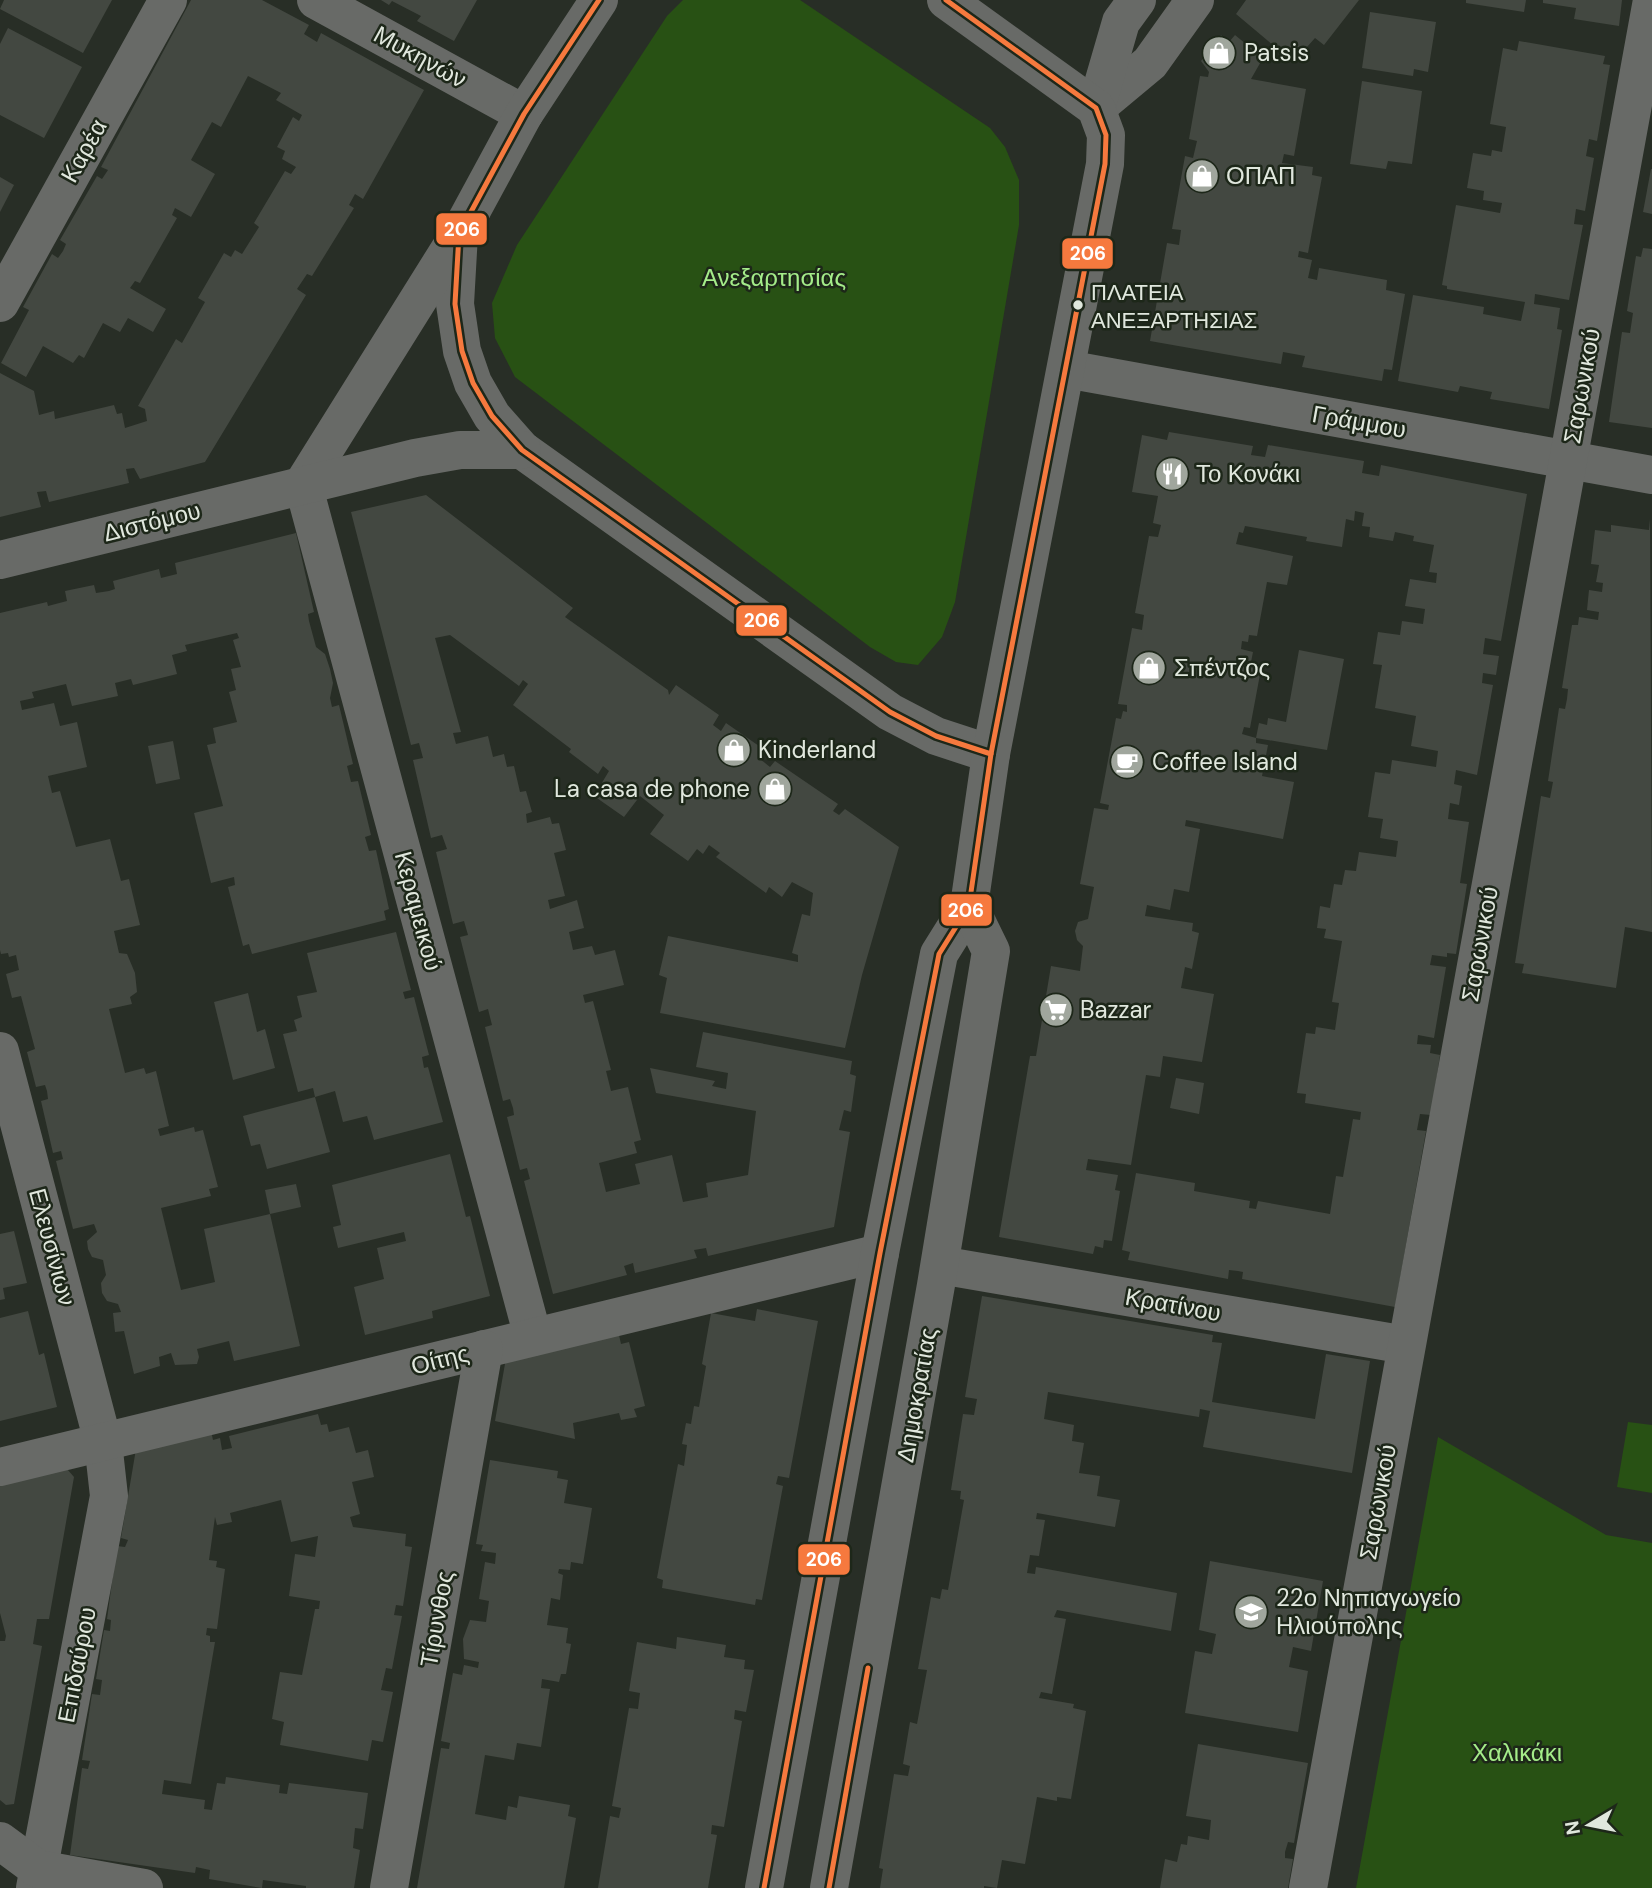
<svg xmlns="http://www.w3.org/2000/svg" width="1652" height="1888" font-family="'DM Sans',sans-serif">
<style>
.green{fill:#285114}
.building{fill:#434841}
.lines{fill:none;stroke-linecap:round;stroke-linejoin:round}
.minor{stroke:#686a67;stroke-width:38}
.tertiary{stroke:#686a67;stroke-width:38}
.bus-1-casing{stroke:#1d2719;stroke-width:10}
.bus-1{stroke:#f6793e;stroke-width:5}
.bus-dot{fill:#e0e7dd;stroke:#1d2719;stroke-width:2.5}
.labels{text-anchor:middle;stroke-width:5;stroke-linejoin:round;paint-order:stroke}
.bus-label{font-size:22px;fill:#e0e7dd;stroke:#1d2719;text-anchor:start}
.poi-label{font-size:24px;fill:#e0e7dd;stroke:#1d2719;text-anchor:start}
.street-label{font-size:24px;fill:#e0e7dd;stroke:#1d2719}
.park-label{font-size:24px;fill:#a4ec89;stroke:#1d2719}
.line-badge{stroke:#1d2719;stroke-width:2.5}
.badge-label{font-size:19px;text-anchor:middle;font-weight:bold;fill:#fff}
</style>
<rect width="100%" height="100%" fill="#282e26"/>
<g class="green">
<polygon points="683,0 800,0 990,128 1005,147 1019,180 1019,225 955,602 942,637 918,665 896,662 870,647 515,377 495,338 492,303 517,245 667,16"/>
<polygon points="1628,1422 1652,1425 1652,1493 1617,1487"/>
<polygon points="1438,1437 1606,1535 1652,1543 1652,1888 1356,1888"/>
</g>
<g class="building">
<polygon points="4,0 112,0 83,53 0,9"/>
<polygon points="191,0 262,0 309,25 304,34 317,42 321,33 424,90 363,199 355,194 349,205 354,208 312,276 307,274 297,289 306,295 205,462 140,479 134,468 126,469 129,483 49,502 46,491 37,492 41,507 0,517 0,373 34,391 39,415 54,411 55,419 114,405 117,414 122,413 125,428 147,421 145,409 138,406 176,339 182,343 205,302 198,298 224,253 231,257 235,250 242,254 259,227 254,223 285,171 291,174 296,167 282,159 285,151 277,147 293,117 299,121 302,115 276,100 281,93 248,76 221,127 212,122 191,160 215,174 191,217 175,208 172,215 177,218 140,283 135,281 130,288 166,309 153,332 128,318 120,332 103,323 84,358 79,355 73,363 43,346 26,377 1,363 29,310 23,307 52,254 58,258 63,251 66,244 60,240 97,176 102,179 108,170 101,167"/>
<polygon points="381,0 477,0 454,41 417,21 421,16 392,1 389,5"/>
<polygon points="1246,0 1359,0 1324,45 1315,38 1299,56 1287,57 1236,14"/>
<polygon points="1466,0 1526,0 1524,12 1466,3"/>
<polygon points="1543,0 1622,0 1619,26 1574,19 1576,8 1543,3"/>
<polygon points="1370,12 1436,22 1428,72 1414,69 1413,76 1362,68"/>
<polygon points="8,28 82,67 44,138 0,115 0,44"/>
<polygon points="1221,35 1229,42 1235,35 1263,58 1251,79 1306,89 1294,156 1284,154 1282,163 1313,167 1312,175 1322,177 1308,253 1299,251 1298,257 1312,260 1308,278 1317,280 1319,268 1387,280 1386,290 1405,294 1392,370 1384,369 1382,381 1302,367 1305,356 1283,352 1281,364 1150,341 1167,243 1179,245 1181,230 1172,229 1185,156 1193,158 1197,141 1189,139 1200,76 1208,77 1209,72 1201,61"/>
<polygon points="1519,41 1605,56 1603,64 1610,65 1597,141 1589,139 1586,156 1594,158 1585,211 1576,209 1574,224 1583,225 1569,300 1535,294 1534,304 1560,308 1557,329 1562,330 1549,409 1490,399 1492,392 1460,386 1458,392 1398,381 1413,295 1484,307 1483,314 1521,321 1525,302 1447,289 1447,286 1442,285 1456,205 1500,213 1502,203 1483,200 1484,191 1467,188 1473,153 1491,156 1492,150 1502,152 1506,127 1490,124 1503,48 1517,51"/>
<polygon points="1362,81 1422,91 1412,164 1388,161 1386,169 1350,164"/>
<polygon points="1651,169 1652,169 1652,214 1643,212"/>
<polygon points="0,177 14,185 0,212"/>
<polygon points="1643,248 1652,249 1652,428 1609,422 1622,332 1630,333 1633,313 1627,311 1636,256 1641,257"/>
<polygon points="1169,432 1253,446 1251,455 1265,457 1268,445 1364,461 1362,473 1379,476 1381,465 1527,494 1501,641 1485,638 1483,654 1499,656 1496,675 1483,673 1482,683 1493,685 1477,775 1456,770 1454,784 1462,786 1459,805 1450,803 1448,819 1469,822 1460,883 1467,884 1456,954 1447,953 1447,957 1432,955 1430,965 1446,967 1434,1038 1418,1035 1417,1044 1431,1045 1430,1053 1440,1055 1431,1115 1420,1114 1417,1130 1426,1131 1395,1307 1242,1279 1243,1272 1238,1271 1229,1270 1228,1279 1128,1260 1130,1252 1122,1250 1136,1173 1195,1183 1194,1191 1250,1201 1249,1208 1256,1209 1258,1201 1330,1214 1336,1176 1343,1177 1353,1119 1360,1120 1361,1112 1305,1103 1306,1094 1297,1093 1306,1033 1315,1034 1316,1027 1335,1030 1339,1003 1332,1002 1342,941 1324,938 1326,929 1317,928 1320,906 1330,908 1334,884 1342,885 1345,870 1356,871 1359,852 1396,857 1398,841 1380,838 1383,819 1368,817 1375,772 1390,774 1392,760 1436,767 1438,751 1411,746 1416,716 1375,708 1382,665 1373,664 1378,632 1400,635 1402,621 1423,624 1425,609 1405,606 1410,579 1436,583 1437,573 1429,572 1434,545 1413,541 1414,536 1395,532 1393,541 1369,537 1370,527 1362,526 1364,513 1355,511 1354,521 1346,519 1342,547 1306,541 1307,537 1245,526 1243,533 1239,532 1236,544 1293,556 1287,585 1267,582 1257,636 1249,635 1248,642 1242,641 1241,649 1253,652 1250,667 1261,669 1250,728 1244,727 1242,734 1256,738 1256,743 1268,745 1262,776 1294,782 1283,839 1186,820 1185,826 1200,829 1189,892 1174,889 1170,910 1147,905 1145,916 1193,923 1192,931 1199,933 1192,969 1185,967 1181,988 1214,994 1202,1062 1163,1056 1160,1077 1146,1075 1131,1165 1088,1159 1086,1170 1118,1175 1115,1190 1120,1191 1112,1241 1104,1240 1103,1248 1095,1246 1093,1254 999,1237 1030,1056 1036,1056 1051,966 1080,971 1083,946 1077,940 1075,931 1078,922 1088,919 1094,887 1080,884 1094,808 1108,810 1109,805 1100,803 1116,718 1121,719 1123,711 1127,712 1127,705 1118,704 1132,628 1142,630 1144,615 1135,613 1149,536 1158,537 1161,525 1153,523 1158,496 1132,492 1142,435 1167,440"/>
<polygon points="426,495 573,608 565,617 668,690 669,695 676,685 719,715 713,725 721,731 726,723 766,751 760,759 770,767 775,761 838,804 833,811 839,815 845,809 899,847 862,975 845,1048 660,1013 667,978 659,975 668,936 798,962 798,955 792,953 802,914 810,916 813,893 792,882 782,897 769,887 766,893 716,857 720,853 709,845 703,854 697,849 688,861 650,834 664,815 640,796 624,817 594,796 609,771 603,766 598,774 569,752 571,749 513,705 528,684 523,680 519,686 450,635 435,638 461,732 453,733 456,744 488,736 493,757 504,754 507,767 514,766 520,792 526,791 532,812 526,814 527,823 550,817 552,824 559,823 566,850 554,853 565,896 548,900 550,909 577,900 584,928 569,932 573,950 592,946 595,955 615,950 624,985 583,995 585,1003 593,1001 611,1070 606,1071 611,1091 628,1087 641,1140 634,1142 637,1153 599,1163 606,1192 640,1184 635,1164 672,1155 683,1202 708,1197 706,1183 748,1175 756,1111 656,1093 650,1068 715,1081 712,1086 726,1089 728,1073 696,1067 703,1032 852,1061 850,1074 856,1076 851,1112 844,1110 839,1130 850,1132 834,1227 708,1256 706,1248 694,1250 697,1258 635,1273 633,1263 624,1266 627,1275 553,1294 524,1181 530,1179 527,1168 520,1170 507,1117 514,1115 513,1108 510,1099 503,1101 485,1027 492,1025 488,1009 479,1012 460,937 468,935 464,921 453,924 436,852 447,849 442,835 431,838 413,760 423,758 419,743 411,745 351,512"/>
<polygon points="1650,519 1652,932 1625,927 1616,988 1522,973 1524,964 1515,963 1541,796 1550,798 1553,782 1548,781 1559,708 1565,709 1567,699 1568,689 1562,688 1572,625 1578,625 1579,617 1598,620 1599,612 1587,610 1589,590 1602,592 1603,583 1596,582 1599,565 1591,564 1595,530 1611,532 1611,525 1649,530"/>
<polygon points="296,533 314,612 308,614 309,621 316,647 325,654 330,669 333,683 330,698 332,707 339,705 353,764 347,766 351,782 358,781 371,835 365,837 369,851 376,850 389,909 384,911 386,920 252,954 249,944 243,946 228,887 235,885 234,877 211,883 194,813 223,806 207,745 216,743 213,728 237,722 229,692 236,690 231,669 241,667 233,640 239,638 237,633 185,645 187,651 172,655 177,674 133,685 131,679 115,683 118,696 72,706 66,684 32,692 34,698 20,701 22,710 54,703 60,726 77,722 87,767 48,776 52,793 60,791 76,847 110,839 121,881 129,879 140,925 114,931 119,953 127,954 135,973 137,992 130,997 132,1004 109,1009 125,1073 144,1068 146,1074 156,1071 169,1126 158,1129 160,1136 194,1127 195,1132 203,1130 218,1187 209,1189 211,1196 161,1208 181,1290 215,1282 204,1229 270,1214 300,1346 234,1361 229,1341 197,1349 199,1357 197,1364 175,1365 171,1353 159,1357 160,1366 134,1374 124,1331 115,1332 113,1313 121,1312 118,1304 107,1301 102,1293 101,1283 106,1275 103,1260 92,1257 88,1249 87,1241 97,1232 94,1224 73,1229 56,1161 63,1159 61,1151 53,1153 41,1101 48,1099 47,1091 45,1085 36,1087 27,1052 35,1049 21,996 12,998 6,974 19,970 16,955 9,957 8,953 1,954 0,950 0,613 47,602 48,606 67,601 65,591 94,585 96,593 109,591 115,589 113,581 159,569 161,578 177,574 175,563"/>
<polygon points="1299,650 1344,659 1327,750 1256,738 1259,723 1267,725 1268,718 1286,722"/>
<polygon points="173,741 180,779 156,784 148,746"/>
<polygon points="396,932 411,990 403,992 405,999 414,997 429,1055 422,1057 424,1068 428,1067 443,1122 374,1140 367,1116 343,1122 335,1091 315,1097 313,1088 298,1092 283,1034 297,1031 294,1020 302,1017 297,996 317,992 307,953"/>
<polygon points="248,993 257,1032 265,1029 275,1068 233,1080 214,1002"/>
<polygon points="1176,1078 1204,1083 1199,1114 1170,1108"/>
<polygon points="315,1097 330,1152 267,1169 260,1144 251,1146 243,1116"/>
<polygon points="450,1154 466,1217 470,1216 490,1296 432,1311 433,1318 365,1335 354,1287 384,1279 377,1248 406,1241 404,1232 338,1248 333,1227 341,1225 332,1185"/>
<polygon points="296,1184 301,1207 270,1214 265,1190"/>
<polygon points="14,1231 27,1283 3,1288 5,1299 0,1300 0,1234"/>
<polygon points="982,1296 1213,1335 1212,1342 1222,1343 1212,1402 1315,1419 1326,1354 1370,1361 1352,1473 1203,1447 1210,1411 1200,1409 1199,1417 1048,1392 1044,1419 1074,1425 1072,1441 1084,1443 1079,1473 1100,1476 1097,1496 1120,1500 1115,1527 1037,1513 1036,1519 1045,1520 1039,1556 1030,1555 1027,1573 1035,1574 1036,1567 1177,1593 1171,1631 1057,1610 1054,1617 1066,1619 1052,1694 1041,1692 1039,1698 1074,1704 1073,1708 1086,1711 1071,1799 1057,1797 1057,1801 1037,1797 1025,1864 1002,1860 997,1888 984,1886 984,1888 880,1888 883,1869 879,1868 894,1774 908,1776 910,1766 903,1764 910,1722 917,1724 927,1670 918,1669 931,1597 940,1599 942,1589 948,1590 964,1500 960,1499 961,1491 951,1490 963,1414 974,1415 977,1399 965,1397"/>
<polygon points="757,1309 818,1321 789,1478 778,1476 776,1484 783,1486 762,1600 756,1599 755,1605 662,1588 663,1580 657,1578 678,1464 684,1466 687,1445 682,1444 686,1423 691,1424 694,1406 699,1407 706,1366 702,1364 711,1313 755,1321"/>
<polygon points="28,1311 39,1355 44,1353 57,1407 0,1421 0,1318"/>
<polygon points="619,1335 621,1344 629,1342 645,1406 634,1409 637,1417 621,1420 619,1413 573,1423 575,1439 495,1421 506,1358"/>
<polygon points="318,1414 321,1425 327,1424 329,1432 349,1427 356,1453 368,1450 374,1477 352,1482 360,1514 350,1517 353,1527 406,1534 405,1546 412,1547 403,1606 396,1605 394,1615 402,1616 392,1669 386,1668 381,1690 393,1692 383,1742 372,1740 368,1761 280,1745 284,1722 272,1719 280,1672 302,1675 315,1609 319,1609 320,1601 289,1596 295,1554 315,1557 318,1536 291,1542 281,1500 230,1513 232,1522 217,1525 215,1517 209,1560 217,1561 216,1567 225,1569 217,1629 207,1628 206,1635 210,1636 210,1642 215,1642 191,1784 164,1780 162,1794 205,1800 204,1809 212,1810 217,1783 225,1784 226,1777 280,1785 279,1793 287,1794 289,1783 368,1793 363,1829 355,1828 353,1848 360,1850 354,1888 306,1888 306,1886 263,1880 262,1888 209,1879 210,1870 196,1867 195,1873 70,1855 82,1768 88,1769 90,1761 82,1760 92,1694 100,1695 102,1680 96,1679 104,1630 110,1631 111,1620 107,1619 117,1546 125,1547 128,1540 121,1538 137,1443 210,1426 213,1440 220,1438 222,1450 232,1448 229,1436"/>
<polygon points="490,1460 558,1471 557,1478 568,1480 564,1503 592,1508 583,1564 571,1562 570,1570 559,1569 558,1573 563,1575 560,1600 551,1598 547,1625 568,1628 566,1643 571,1644 566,1674 561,1674 559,1682 542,1679 541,1688 550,1689 541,1747 517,1743 514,1760 485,1755 475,1814 506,1820 508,1806 517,1808 519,1796 570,1805 568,1816 576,1818 564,1888 417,1888 441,1748 449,1749 450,1743 441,1741 453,1673 462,1675 464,1665 478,1668 479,1662 464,1659 463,1639 470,1620 486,1622 489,1601 479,1599 485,1562 495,1564 496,1553 481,1551 483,1545 476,1544"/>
<polygon points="67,1469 74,1477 49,1619 37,1619 33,1644 42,1646 14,1804 6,1805 0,1800 0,1641 5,1641 6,1636 0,1613 0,1485"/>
<polygon points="1210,1561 1323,1581 1311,1651 1293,1647 1289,1667 1308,1671 1298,1732 1185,1713 1195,1651 1212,1654 1216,1634 1199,1630"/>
<polygon points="677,1637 726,1645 724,1657 745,1660 744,1669 754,1670 746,1712 735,1710 734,1719 742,1721 724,1827 712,1825 711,1834 717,1835 708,1888 598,1888 610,1816 619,1818 621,1808 612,1806 629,1708 638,1709 640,1693 629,1691 637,1642 676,1649"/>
<polygon points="1198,1744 1308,1763 1294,1843 1288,1842 1285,1852 1285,1858 1293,1859 1288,1888 1160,1888 1165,1859 1177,1862 1181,1844 1187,1845 1188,1836 1209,1840 1211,1820 1186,1816"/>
</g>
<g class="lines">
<g class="minor">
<polyline points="316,0 524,114"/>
<polyline points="1096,108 1150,63 1195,0"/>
<polyline points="1096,108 1121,22 1137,0"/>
<polyline points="0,303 168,0"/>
<polyline points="1066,369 1652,475"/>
<polyline points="303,484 533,1337"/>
<polyline points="0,1051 103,1442 109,1496 35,1888"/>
<polyline points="940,1265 1406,1345"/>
<polyline points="0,1467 880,1253"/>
<polyline points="0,1841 38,1869 144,1888"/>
<polyline points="389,1888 484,1349"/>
<polyline points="1308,1888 1652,0"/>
</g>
<g class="tertiary">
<polyline points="599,0 524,114 459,234 455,304 462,351 473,383 492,416 522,450 890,712 936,736 991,754"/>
<polyline points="303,484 458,236"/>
<polyline points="0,560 415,458 460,450 522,450"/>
<polyline points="764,1888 880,1253 939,954 969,906 991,754 1105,164 1106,135 1096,108 946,0"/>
<polyline points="829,1888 936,1285 991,951 969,906"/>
</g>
<g class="bus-1-casing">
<g id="bus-1">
<polyline points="599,0 524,114 459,234 455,304 462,351 473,383 492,416 522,450 890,712 936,736 991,754"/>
<polyline points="764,1888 880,1253 939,954 969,906 991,754 1105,164 1106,135 1096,108 946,0"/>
<polyline points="829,1888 868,1668"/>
</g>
</g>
<use href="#bus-1" class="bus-1"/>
</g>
<defs>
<g id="shop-disc" transform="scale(1.75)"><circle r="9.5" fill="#a0a69d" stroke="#1d2719"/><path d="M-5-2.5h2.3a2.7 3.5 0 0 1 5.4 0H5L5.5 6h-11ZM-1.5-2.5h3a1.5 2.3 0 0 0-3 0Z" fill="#fff"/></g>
<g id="restaurant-disc" transform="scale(1.75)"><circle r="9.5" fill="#a0a69d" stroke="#1d2719"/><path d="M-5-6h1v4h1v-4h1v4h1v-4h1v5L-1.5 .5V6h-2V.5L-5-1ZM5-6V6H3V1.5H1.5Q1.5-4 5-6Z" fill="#fff"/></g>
<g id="cafe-disc" transform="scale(1.75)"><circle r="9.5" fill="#a0a69d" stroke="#1d2719"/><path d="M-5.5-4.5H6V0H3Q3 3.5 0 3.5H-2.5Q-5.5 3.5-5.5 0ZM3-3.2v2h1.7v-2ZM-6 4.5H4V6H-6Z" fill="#fff"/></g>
<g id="supermarket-disc" transform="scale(1.75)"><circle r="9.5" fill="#a0a69d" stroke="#1d2719"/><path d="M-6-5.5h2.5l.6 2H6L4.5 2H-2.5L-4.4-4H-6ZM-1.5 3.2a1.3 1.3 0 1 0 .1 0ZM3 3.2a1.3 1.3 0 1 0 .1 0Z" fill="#fff"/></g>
<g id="school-disc" transform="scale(1.75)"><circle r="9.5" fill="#a0a69d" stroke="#1d2719"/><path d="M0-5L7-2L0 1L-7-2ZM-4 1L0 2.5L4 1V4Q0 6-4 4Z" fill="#fff"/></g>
</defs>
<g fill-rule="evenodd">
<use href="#shop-disc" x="1219" y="53"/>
<use href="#shop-disc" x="1202" y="176"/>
<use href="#restaurant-disc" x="1172" y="474"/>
<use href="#shop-disc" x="1149" y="668"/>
<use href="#shop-disc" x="734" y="750"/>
<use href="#cafe-disc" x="1127" y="762"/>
<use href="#shop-disc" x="775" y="789"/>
<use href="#supermarket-disc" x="1056" y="1010"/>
<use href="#school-disc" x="1251" y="1612"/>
</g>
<circle class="bus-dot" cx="1078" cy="305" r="6"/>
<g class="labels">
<g class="bus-label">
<text x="1091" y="300">ΠΛΑΤΕΙΑ<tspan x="1091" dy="28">ΑΝΕΞΑΡΤΗΣΙΑΣ</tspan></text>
</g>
<g class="poi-label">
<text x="1244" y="61">Patsis</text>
<text x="1226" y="184">ΟΠΑΠ</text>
<text x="1196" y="482">Το Κονάκι</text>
<text x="1174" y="676">Σπέντζος</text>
<text x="758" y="758">Kinderland</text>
<text x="1152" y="770">Coffee Island</text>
<text x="750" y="797" text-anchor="end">La casa de phone</text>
<text x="1080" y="1018">Bazzar</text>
<text x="1276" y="1606">22ο Νηπιαγωγείο<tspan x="1276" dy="28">Ηλιούπολης</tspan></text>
</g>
<g class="street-label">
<text transform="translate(420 57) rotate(29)" y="8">Μυκηνών</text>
<text transform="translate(84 151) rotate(-61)" y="8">Καρέα</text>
<text transform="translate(1582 386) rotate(-80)" y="8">Σαρωνικού</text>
<text transform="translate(1359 422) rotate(10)" y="8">Γράμμου</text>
<text transform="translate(152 522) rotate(-14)" y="8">Διστόμου</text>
<text transform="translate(418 911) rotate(75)" y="8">Κεραµεικού</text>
<text transform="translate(1480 944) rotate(-80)" y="8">Σαρωνικού</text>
<text transform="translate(52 1247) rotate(75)" y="8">Ελευσίνιων</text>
<text transform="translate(1173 1305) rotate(10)" y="8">Κρατίνου</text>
<text transform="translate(440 1360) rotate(-14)" y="8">Οίτης</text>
<text transform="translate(917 1395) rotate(-80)" y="8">Δημοκρατίας</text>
<text transform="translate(1378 1502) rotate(-80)" y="8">Σαρωνικού</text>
<text transform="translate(437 1619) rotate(-80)" y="8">Τίρυνθος</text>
<text transform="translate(77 1665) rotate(-79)" y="8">Επιδαύρου</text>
</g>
<g class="park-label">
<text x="774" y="286">Ανεξαρτησίας</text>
<text x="1517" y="1761">Χαλικάκι</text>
</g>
</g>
<g class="line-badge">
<rect x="435" y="212" width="53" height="34" rx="7" fill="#f6793e"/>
<rect x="1061" y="237" width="53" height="33" rx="7" fill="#f6793e"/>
<rect x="735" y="604" width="53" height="33" rx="7" fill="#f6793e"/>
<rect x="940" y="893" width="53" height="34" rx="7" fill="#f6793e"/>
<rect x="797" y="1543" width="54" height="33" rx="7" fill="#f6793e"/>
</g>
<g class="badge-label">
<text x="462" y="236">206</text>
<text x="1088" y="260">206</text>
<text x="762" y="627">206</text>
<text x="966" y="917">206</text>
<text x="824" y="1566">206</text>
</g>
<g transform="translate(1589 1825) rotate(260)" stroke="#1d2719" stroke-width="5" paint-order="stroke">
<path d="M0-5L12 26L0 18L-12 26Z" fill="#e0e7dd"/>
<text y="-10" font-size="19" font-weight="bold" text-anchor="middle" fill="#e0e7dd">N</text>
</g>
</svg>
